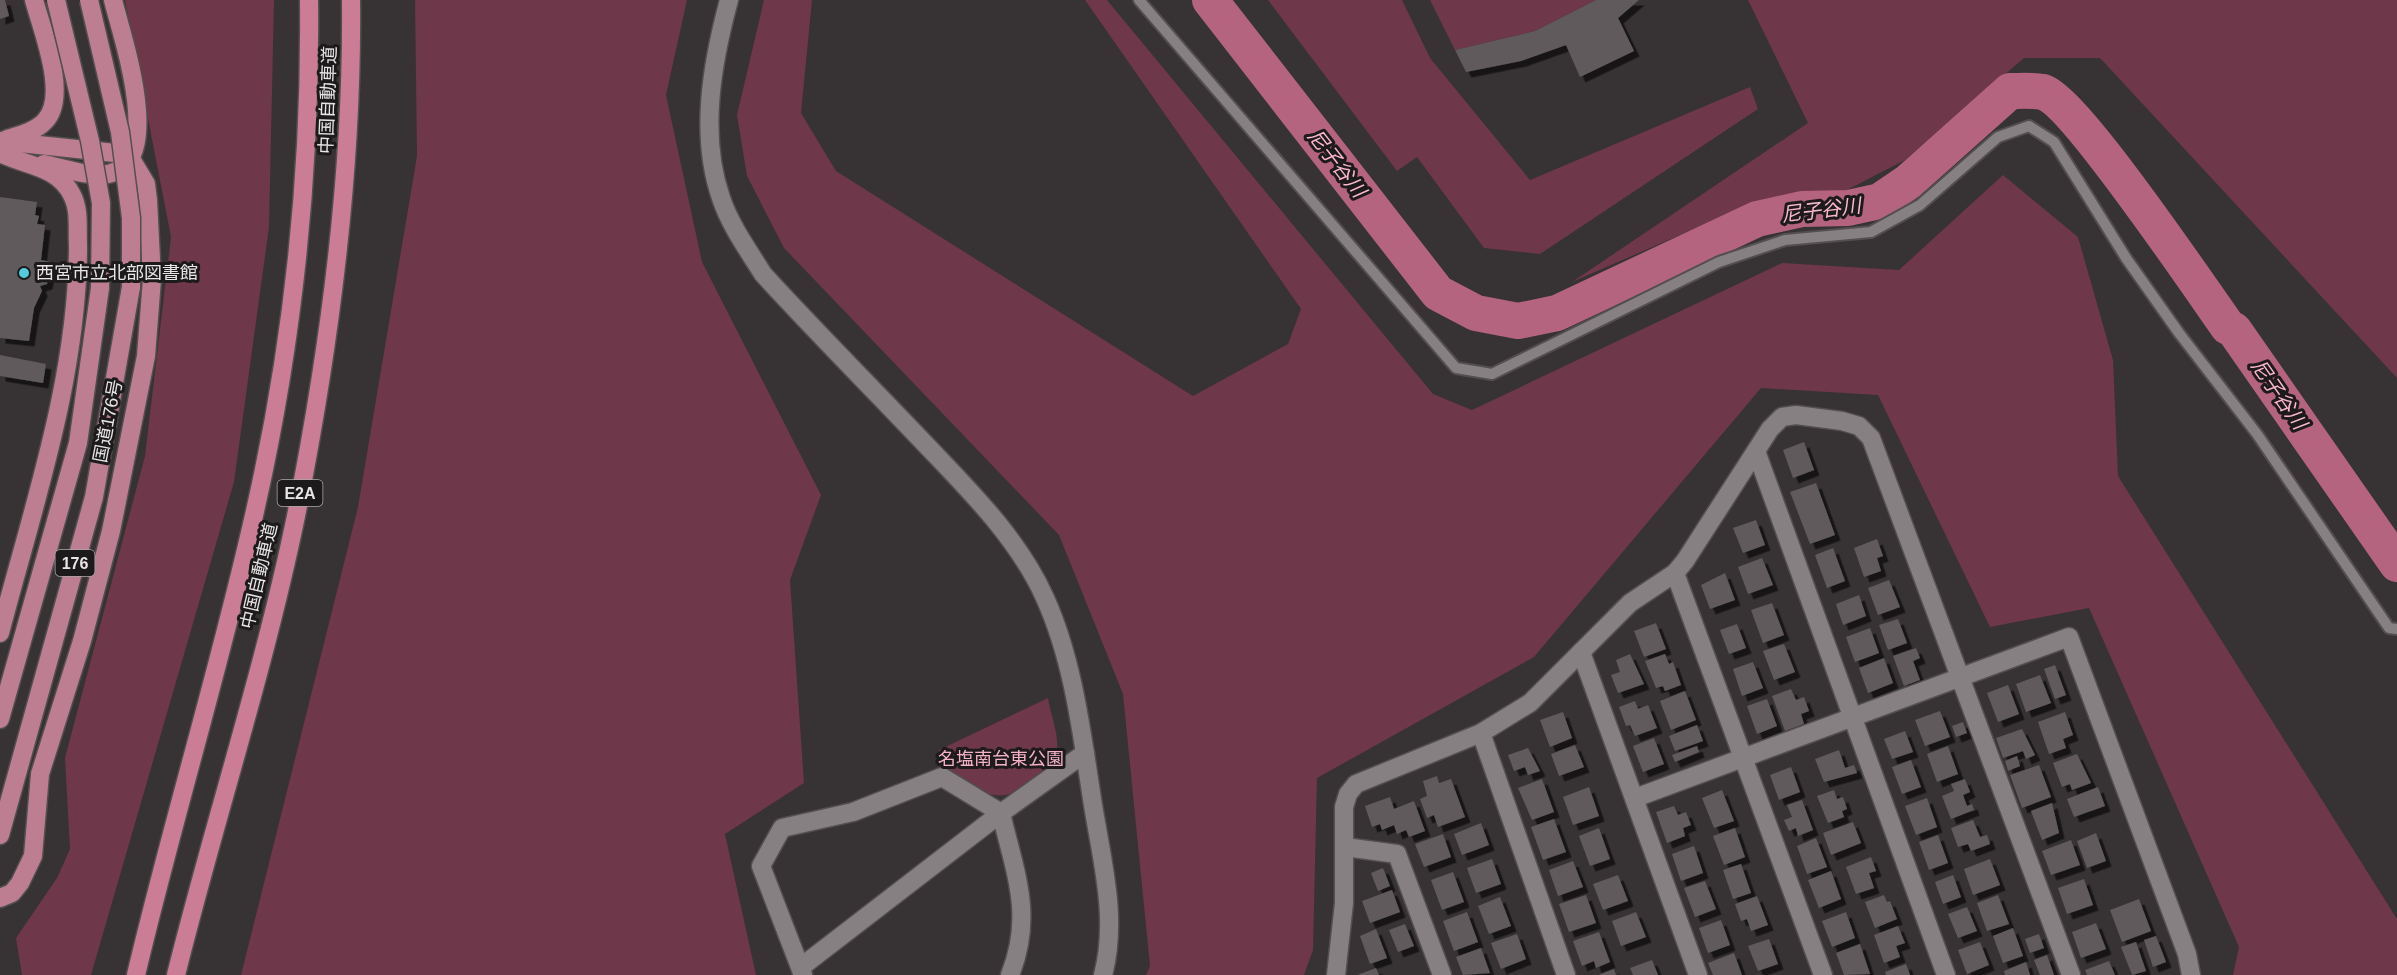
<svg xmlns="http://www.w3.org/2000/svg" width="2397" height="975" font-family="Arial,'Noto Sans JP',sans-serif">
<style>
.green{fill:#6e374a}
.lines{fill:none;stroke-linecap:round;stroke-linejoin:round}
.river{stroke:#b4647f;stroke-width:36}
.building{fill:#605a5c;filter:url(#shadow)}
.service-casing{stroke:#534e50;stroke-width:14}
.minor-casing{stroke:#534e50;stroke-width:21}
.tertiary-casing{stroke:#534e50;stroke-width:21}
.trunk-casing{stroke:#534e50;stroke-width:21}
.motorway-casing{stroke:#534e50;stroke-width:21}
.service{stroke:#878082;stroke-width:10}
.minor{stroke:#878082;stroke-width:18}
.tertiary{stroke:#878082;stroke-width:18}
.trunk{stroke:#be7e92;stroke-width:18}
.motorway{stroke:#cb7d96;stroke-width:18}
.trunk-bridge-casing{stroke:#534e50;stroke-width:21;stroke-linecap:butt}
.trunk-bridge{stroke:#be7e92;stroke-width:18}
.poi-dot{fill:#54cadd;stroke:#1d1a1b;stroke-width:2}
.labels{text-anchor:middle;stroke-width:6;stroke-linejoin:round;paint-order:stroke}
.shield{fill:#1d1a1b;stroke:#aba8a9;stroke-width:1.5}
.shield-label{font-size:16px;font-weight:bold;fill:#e8e5e6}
.street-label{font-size:18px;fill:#e8e5e6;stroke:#1d1a1b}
.poi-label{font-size:18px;fill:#e8e5e6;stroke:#1d1a1b;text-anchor:start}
.park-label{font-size:18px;fill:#f5b1c6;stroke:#1d1a1b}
.water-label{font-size:20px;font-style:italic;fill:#fbb7cc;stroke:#1d1a1b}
</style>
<defs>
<filter id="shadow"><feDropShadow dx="5.5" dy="5.5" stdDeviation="0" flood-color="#0009"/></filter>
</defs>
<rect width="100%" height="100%" fill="#373233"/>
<g class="green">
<polygon points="125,0 274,0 269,227 234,482 91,975 22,975 16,938 57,878 70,849 65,758 145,456 171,237"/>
<polygon points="415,0 687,0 666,95 702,262 821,495 790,580 804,783 725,834 756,975 241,975 358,507 417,156"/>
<polygon points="764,0 812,0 801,113 836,171 1193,396 1288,344 1301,309 1085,0 1107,0 1433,394 1472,410 1782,263 1899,270 2003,175 2078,237 2113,360 2118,476 2397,919 2397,975 2233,975 2239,947 2089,608 1990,627 1878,395 1761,388 1534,657 1317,778 1313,950 1304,975 1146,975 1150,966 1123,694 1059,535 784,248 747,176 737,115"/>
<polygon points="1268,0 1402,0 1430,58 1530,180 1750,87 1758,109 1540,254 1484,248 1417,157 1397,171"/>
<polygon points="1430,0 1596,0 1535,31 1455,50"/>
<polygon points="1748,0 2397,0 2397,378 2100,58 2024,58 1905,160 1845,191 1740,209 1572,282 1808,123"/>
<path d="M1048,698C1050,713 1059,734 1057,749C1053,772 1018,799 994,795C979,793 962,782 948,775L939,750Z"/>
</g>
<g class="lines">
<path class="river" d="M1210,0L1438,293L1476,313L1518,321L1557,313L1757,219L1802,209L1848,208L1880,201L1908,182L2010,91C2020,91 2033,90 2043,92C2075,102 2201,289 2228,327L2234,330L2397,564"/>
</g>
<g class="building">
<polygon points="0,0 5,0 9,16 0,19"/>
<polygon points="1596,0 1639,0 1618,18 1634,51 1580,77 1566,45 1521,61 1466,72 1455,50 1535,31"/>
<polygon points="0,197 37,202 35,215 39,216 37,224 45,225 41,260 51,262 47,284 40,286 42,291 34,308 29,341 0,338"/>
<polygon points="0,355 46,364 43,383 0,376"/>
<polygon points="1804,442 1814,470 1793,478 1783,450"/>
<polygon points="1816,483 1835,535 1810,544 1790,492"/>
<polygon points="1756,520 1765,545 1743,553 1733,528"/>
<polygon points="1877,539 1883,556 1877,558 1881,571 1864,577 1854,548"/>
<polygon points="1833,548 1845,581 1827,588 1815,555"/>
<polygon points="1762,558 1773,585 1748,594 1738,567"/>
<polygon points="1725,573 1735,600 1710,609 1701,585"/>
<polygon points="1889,580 1900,607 1878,615 1868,588"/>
<polygon points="1859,595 1866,616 1843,625 1836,604"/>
<polygon points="1772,603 1784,635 1763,643 1751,610"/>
<polygon points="1898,619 1907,643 1888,650 1879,625"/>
<polygon points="1656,623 1666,649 1644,657 1634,631"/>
<polygon points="1737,624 1746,648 1729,654 1720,630"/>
<polygon points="1870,628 1879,653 1855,662 1846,637"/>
<polygon points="1784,644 1795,672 1774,680 1763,651"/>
<polygon points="1916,648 1920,658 1913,661 1920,680 1904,686 1893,656"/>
<polygon points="1630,654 1644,684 1618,693 1611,675 1620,672 1616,660"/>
<polygon points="1665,654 1669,664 1673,662 1681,685 1665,691 1663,686 1656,688 1645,661"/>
<polygon points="1884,658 1893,683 1868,693 1859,668"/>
<polygon points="1753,662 1763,688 1742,696 1733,669"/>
<polygon points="2055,665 2066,695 2055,699 2044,669"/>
<polygon points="2040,675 2051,703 2026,712 2016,684"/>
<polygon points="2008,685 2019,714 1998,722 1987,693"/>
<polygon points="1791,689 1796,700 1804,697 1809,711 1801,714 1804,724 1785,731 1772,696"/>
<polygon points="1685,691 1696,720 1671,730 1660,701"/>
<polygon points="1767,699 1777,726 1757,734 1747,706"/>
<polygon points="1635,701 1638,709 1648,705 1657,728 1635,736 1630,725 1626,726 1619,707"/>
<polygon points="1940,711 1950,737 1925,746 1915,720"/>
<polygon points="1563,712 1572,738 1550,747 1540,720"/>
<polygon points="2065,712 2073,735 2063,739 2066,748 2049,754 2038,722"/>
<polygon points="1963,722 1967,733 1956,737 1952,726"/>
<polygon points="1697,725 1703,741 1675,751 1669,736"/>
<polygon points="2022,729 2035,755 2026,759 2023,751 2003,758 1996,738"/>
<polygon points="1905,731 1913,752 1892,759 1884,739"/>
<polygon points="1654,738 1664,764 1643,772 1633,746"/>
<polygon points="1575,745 1584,767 1559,776 1551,754"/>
<polygon points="1697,746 1699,752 1675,762 1672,755"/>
<polygon points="1948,746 1958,774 1937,782 1927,754"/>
<polygon points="1528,748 1540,771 1528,775 1525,767 1514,771 1508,755"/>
<polygon points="1839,750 1845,768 1854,765 1857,773 1824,782 1815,759"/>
<polygon points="2077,754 2091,783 2072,790 2070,784 2062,787 2053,763"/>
<polygon points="2017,756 2020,766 2008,771 2005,761"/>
<polygon points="1911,760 1921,787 1902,794 1892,767"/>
<polygon points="2039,765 2051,797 2022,808 2010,775"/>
<polygon points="1791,767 1800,792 1779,800 1770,775"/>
<polygon points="1437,776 1439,783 1451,779 1465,817 1438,827 1434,815 1427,818 1420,799 1427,796 1423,781"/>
<polygon points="1542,779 1554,812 1532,820 1518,788"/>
<polygon points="1965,779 1970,792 1963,795 1967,806 1972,804 1974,810 1951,819 1942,796 1954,791 1951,784"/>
<polygon points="1589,787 1599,816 1573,825 1563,797"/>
<polygon points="2098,787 2105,806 2074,817 2067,799"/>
<polygon points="1722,790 1734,821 1714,828 1702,798"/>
<polygon points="1834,790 1837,799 1843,797 1847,809 1842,811 1844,817 1828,823 1817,796"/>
<polygon points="1390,797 1394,809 1414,801 1425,831 1409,837 1406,830 1397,834 1394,825 1382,830 1380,824 1372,827 1365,806"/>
<polygon points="1927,798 1937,827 1916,835 1905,806"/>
<polygon points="1802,800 1813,830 1798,836 1796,828 1789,831 1784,820 1792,817 1787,805"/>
<polygon points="2052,803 2059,833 2042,840 2031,811"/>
<polygon points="1674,806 1678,815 1686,812 1691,825 1683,828 1685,836 1667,843 1656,812"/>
<polygon points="1554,819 1566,852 1543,860 1531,827"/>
<polygon points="1973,820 1980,837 1987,835 1990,844 1971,851 1968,844 1958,847 1951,828"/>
<polygon points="1853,822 1861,843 1831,855 1823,833"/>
<polygon points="1481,823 1489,845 1462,855 1454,834"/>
<polygon points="1599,828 1610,859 1590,866 1579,836"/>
<polygon points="1735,828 1745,857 1724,865 1713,836"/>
<polygon points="2096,833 2106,861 2087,868 2077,841"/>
<polygon points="1443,834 1451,857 1424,867 1415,844"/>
<polygon points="1938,835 1948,863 1929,870 1919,842"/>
<polygon points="1816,838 1827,867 1807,874 1797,846"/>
<polygon points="2071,840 2080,865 2051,875 2042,851"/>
<polygon points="1694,846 1703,873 1681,881 1672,854"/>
<polygon points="1871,857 1876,871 1869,873 1874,888 1856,894 1846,867"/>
<polygon points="1492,859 1501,884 1476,893 1467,868"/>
<polygon points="1990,859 2000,885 1973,895 1964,869"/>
<polygon points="1573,861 1583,887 1558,896 1549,870"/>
<polygon points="1741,864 1751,893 1733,899 1723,870"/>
<polygon points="1383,868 1390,886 1378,891 1371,873"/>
<polygon points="1831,871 1841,899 1819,908 1808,880"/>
<polygon points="1453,872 1464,902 1442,910 1431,880"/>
<polygon points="1618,875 1628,901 1603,910 1593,884"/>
<polygon points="1953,875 1961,897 1943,904 1935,882"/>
<polygon points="2084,879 2093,905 2067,914 2058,888"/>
<polygon points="1705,881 1716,909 1695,917 1684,888"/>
<polygon points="1392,890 1400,912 1370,923 1362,901"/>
<polygon points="1586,895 1596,923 1569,932 1559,904"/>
<polygon points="1884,895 1887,902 1890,901 1897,919 1875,928 1865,902"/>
<polygon points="1998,895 2009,924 1987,931 1977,903"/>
<polygon points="1757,896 1768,925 1751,931 1747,919 1741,921 1735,904"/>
<polygon points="1500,897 1511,926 1489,934 1478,906"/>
<polygon points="2139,899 2151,931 2122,942 2110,910"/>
<polygon points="1967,907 1977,931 1958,938 1948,914"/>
<polygon points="1467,912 1478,942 1454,951 1443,921"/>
<polygon points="1636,912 1646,937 1621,946 1612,921"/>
<polygon points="1846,912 1855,938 1832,947 1822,921"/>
<polygon points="1721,920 1730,945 1708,953 1699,928"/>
<polygon points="2096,923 2106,949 2081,958 2072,932"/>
<polygon points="1405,924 1414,946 1398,952 1389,930"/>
<polygon points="1898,926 1905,943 1896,946 1900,957 1884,963 1874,935"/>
<polygon points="2013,928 2023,956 2003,963 1993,936"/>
<polygon points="1376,929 1387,958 1370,964 1360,936"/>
<polygon points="1599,932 1610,962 1596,968 1594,961 1582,966 1573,941"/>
<polygon points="1517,934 1526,959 1501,969 1491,943"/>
<polygon points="2039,934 2044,948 2030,953 2025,939"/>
<polygon points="2156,936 2166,962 2153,967 2144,940"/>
<polygon points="1769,939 1778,964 1758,971 1748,946"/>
<polygon points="1980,942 1989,965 1967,974 1958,950"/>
<polygon points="2136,942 2146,971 2132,975 2121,947"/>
<polygon points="1860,944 1870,974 1844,975 1836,953"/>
<polygon points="1481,948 1490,973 1463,975 1456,957"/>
<polygon points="1734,953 1742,975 1713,975 1708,963"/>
<polygon points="2047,955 2054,975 2040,975 2034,960"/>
<polygon points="1652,960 1658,975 1633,975 1630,968"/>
<polygon points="2109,961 2115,975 2087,975 2085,970"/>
<polygon points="2026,962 2030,975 2005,975 2004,971"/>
<polygon points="1906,964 1910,975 1886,975 1885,972"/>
<polygon points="1376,968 1379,975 1357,975"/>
<polygon points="1614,969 1616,975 1598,975"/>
</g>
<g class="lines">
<g class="service-casing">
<polyline id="service" points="1139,0 1456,368 1492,374 1719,262 1785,240 1871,232 1920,205 1998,137 2029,126 2054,142 2126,258 2179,333 2257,434 2389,628 2397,629"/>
</g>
<g class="minor-casing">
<g id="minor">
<polyline points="1756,451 1946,975"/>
<polyline points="1675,573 1823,975"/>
<polyline points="1581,652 1698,975"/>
<polyline points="1481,733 1566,975"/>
<polyline points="1635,798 2069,637 2187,954 2191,975"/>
<polyline points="1345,847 1397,854 1442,975"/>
<path d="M801,967L1001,813C1015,873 1034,915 1010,975"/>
<polyline points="803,975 761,866 782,828 853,812 942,777 1001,813 1085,753"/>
<polyline points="1336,975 1344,903 1344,807 1348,794 1356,784 1481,733 1530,703 1630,603 1675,573 1685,561 1770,429 1782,417 1796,415 1842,421 1859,426 1871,438 2071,975"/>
</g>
</g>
<g class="tertiary-casing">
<path id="tertiary" d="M729,0C712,63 699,135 721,198C730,225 748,250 763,274C817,333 874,390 929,448C972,493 1019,540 1045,598C1074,662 1082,736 1093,805C1102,861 1118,919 1103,975"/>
</g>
<g class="trunk-casing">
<g id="trunk">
<path d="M7,139C20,135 36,131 45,121C69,96 42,30 34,0"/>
<polyline points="0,141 115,153 131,159 146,184 148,200 152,279 146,356 111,531 82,641 40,774 33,856 20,883 12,893 0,898"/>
<path d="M0,153C26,166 58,166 72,195C80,210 77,229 78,245C78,377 33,507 0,633"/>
<path d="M44,164C64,168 88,177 108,174C166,163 122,37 113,0"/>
<polyline points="0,719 78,443 100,288"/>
<polyline points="0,835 94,497 131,287"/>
</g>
</g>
<g class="motorway-casing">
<g id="motorway">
<path d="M136,975C173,819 220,667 255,511C293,344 311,171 309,0"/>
<path d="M176,975C214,822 264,671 296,516C330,346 353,173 351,0"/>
</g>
</g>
<use href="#service" class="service"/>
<use href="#minor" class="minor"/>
<use href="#tertiary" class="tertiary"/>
<use href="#trunk" class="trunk"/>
<use href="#motorway" class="motorway"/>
<g class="trunk-bridge-casing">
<g id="trunk-bridge">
<polyline points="56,0 90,141 101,203 100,288"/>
<polyline points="89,0 120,132 131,218 131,287"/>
</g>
</g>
<use href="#trunk-bridge" class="trunk-bridge"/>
</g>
<circle class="poi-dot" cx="24" cy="273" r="6"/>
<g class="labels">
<g class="shield">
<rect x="277.5" y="480" width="45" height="26" rx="4.5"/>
<rect x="55.5" y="550" width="39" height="26" rx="4.5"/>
</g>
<g class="shield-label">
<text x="300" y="499">E2A</text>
<text x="75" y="569">176</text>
</g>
<g class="street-label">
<text transform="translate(328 100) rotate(-88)" y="6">中国自動車道</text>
<text transform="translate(108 421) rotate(-79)" y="6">国道176号</text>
<text transform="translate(259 576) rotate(-77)" y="6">中国自動車道</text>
</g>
<g class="poi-label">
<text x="36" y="279">西宮市立北部図書館</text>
</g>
<g class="park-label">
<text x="1001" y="765">名塩南台東公園</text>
</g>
<g class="water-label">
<text transform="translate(1337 163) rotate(52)" y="7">尼子谷川</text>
<text transform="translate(1821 210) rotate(-7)" y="7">尼子谷川</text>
<text transform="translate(2279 394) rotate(55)" y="7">尼子谷川</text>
</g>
</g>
</svg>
